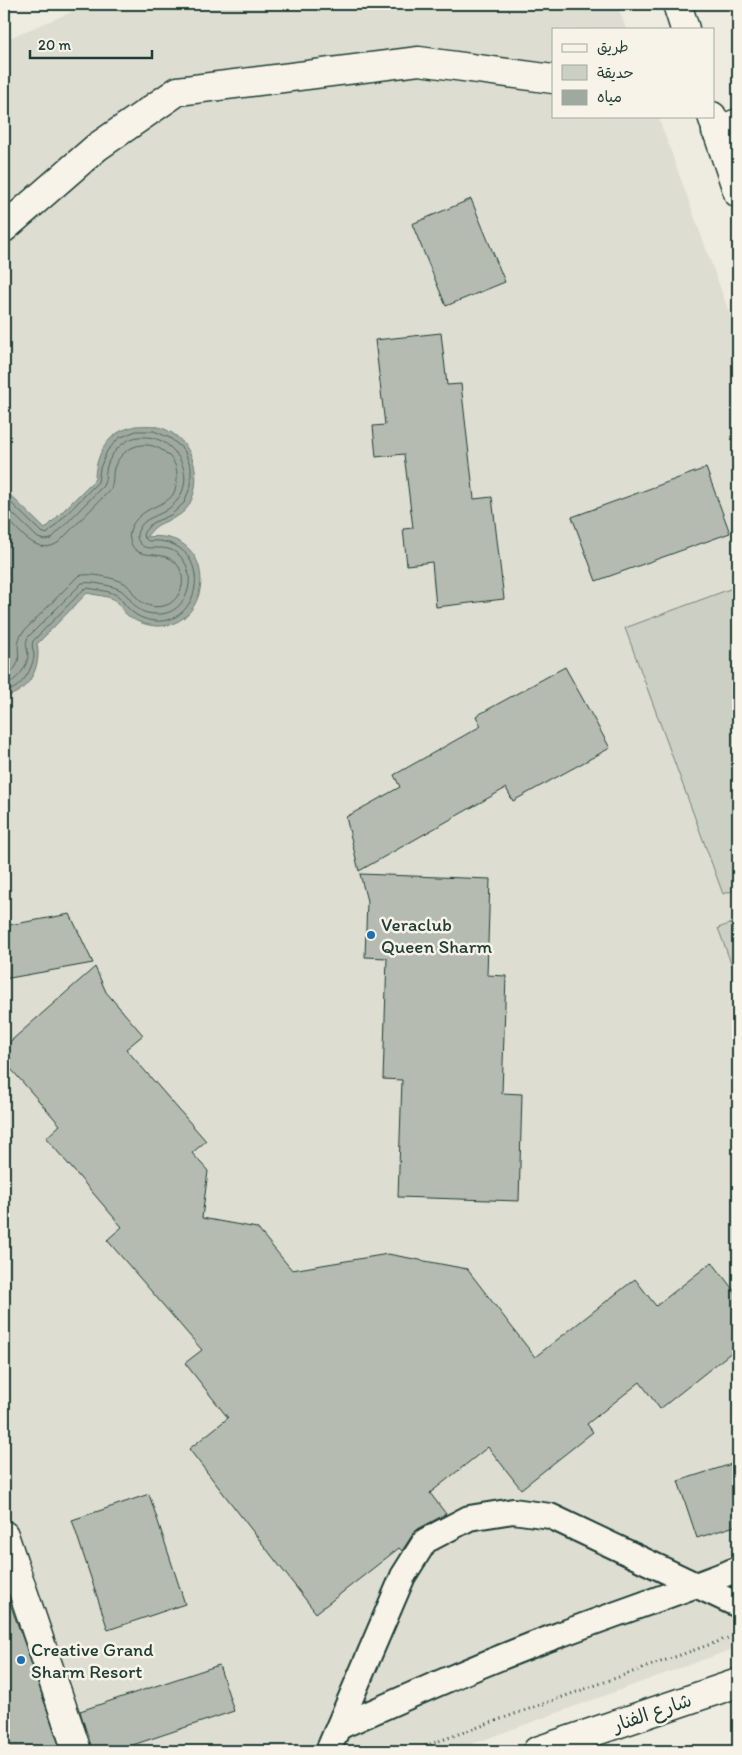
<svg xmlns="http://www.w3.org/2000/svg" width="742" height="1755" font-family="Itim,'Playpen Sans Arabic',sans-serif">
<style>
.built{fill:#ddddd2}
.green{fill:#cccfc4;stroke:#76867c}
.water{fill:#9fa99f;stroke:#6c7e74}
.lines{fill:none;stroke-linecap:round;stroke-linejoin:round}
.shore{stroke:#52685f;stroke-width:1}
.building{fill:#b5bbb0;stroke:#1f3d34}
.lane-casing{stroke:#1f3d34;stroke-width:28}
.street-casing{stroke:#1f3d34;stroke-width:31}
.secondary-casing{stroke:#1f3d34;stroke-width:31}
.path{stroke:#1f3d34;stroke-width:3;stroke-dasharray:1 4;stroke-linecap:butt}
.lane{stroke:#f7f3e8;stroke-width:24}
.street{stroke:#f7f3e8;stroke-width:28}
.secondary{stroke:#f7f3e8;stroke-width:28}
.poi-dot{fill:#1f6fb2;stroke:#f7f3e8;stroke-width:2}
.labels{text-anchor:middle;stroke-width:5;stroke-linejoin:round;paint-order:stroke}
.poi-label{font-size:19px;fill:#1f3d34;stroke:#f7f3e8;text-anchor:start}
.street-label{font-size:19px;fill:#1f3d34;stroke:#f7f3e8}
</style>
<rect width="100%" height="100%" fill="#eeece1"/>
<filter id="ink" filterUnits="userSpaceOnUse"><feTurbulence type="fractalNoise" baseFrequency=".02" numOctaves="2"/><feDisplacementMap in="SourceGraphic" scale="10" xChannelSelector="R" yChannelSelector="G"/><feConvolveMatrix kernelMatrix="1 2 1 2 8 2 1 2 1" color-interpolation-filters="sRGB"/></filter>
<g filter="url(#ink)">
<polygon class="built" points="91,4 617,4 626,29 553,29 553,116 658,116 738,337 738,1647 453,1751 85,1751 4,1533 4,40"/>
<g class="green">
<polygon points="738,586 738,889 723,894 625,628"/>
<polygon points="738,921 738,982 718,928"/>
</g>
<path class="water" d="M135,426C141,426 148,425 154,426C190,432 206,475 189,505C180,520 165,519 154,528C151,531 149,534 146,537C221,528 214,629 156,626C145,625 133,621 125,613C121,610 120,604 116,601C110,596 95,595 87,593L37,644C42,667 28,693 4,697V489L45,529L95,479C95,462 102,444 116,434C121,430 129,428 135,426Z"/>
<g class="lines">
<g class="shore">
<path d="M4,496L41,532L47,534L98,482L100,468L107,451L119,438L136,431H154L170,438L184,450L191,467V485L184,503L171,515L152,523L144,532L143,536L148,541C214,536 206,625 155,621C145,620 135,616 128,608C124,605 122,599 118,596C112,591 97,590 88,588L84,589L33,641C31,647 34,651 34,657C31,672 20,690 4,692"/>
<path d="M4,505L38,538L45,540L51,539L103,486C106,480 105,476 106,471C108,455 123,439 138,437C150,436 162,439 170,447C189,464 191,493 168,509C158,517 143,517 138,531C135,538 139,543 144,547C157,550 168,544 180,556C200,577 186,617 155,614C134,613 135,602 122,591C116,586 89,581 82,583L28,637C25,644 27,647 28,654C28,668 16,681 4,686"/>
<path d="M4,515C18,529 37,558 59,542L110,490C114,483 112,476 114,468C123,444 150,437 168,455C174,460 177,468 177,475C177,504 163,500 145,512C136,518 127,529 130,540C136,565 165,545 179,567C182,573 183,579 182,586C180,593 176,600 169,604C159,609 146,607 138,599C133,594 131,588 126,584C117,578 88,572 78,576L22,633C11,652 30,660 4,678"/>
</g>
</g>
<g class="building">
<polygon points="471,199 505,282 446,306 412,224"/>
<polygon points="441,333 447,385 461,384 474,499 492,497 504,599 436,607 432,562 407,565 403,529 413,528 404,454 376,457 373,426 385,425 375,340"/>
<polygon points="706,468 730,533 596,581 572,517"/>
<polygon points="565,667 610,748 513,801 506,788 359,871 346,817 400,787 394,775 481,726 476,716"/>
<polygon points="360,874 490,879 487,975 506,976 502,1093 522,1094 519,1201 398,1197 402,1080 383,1079 387,958 365,957 367,901"/>
<polygon points="70,914 93,963 4,979 4,926"/>
<polygon points="95,967 106,992 143,1035 126,1049 206,1141 192,1153 208,1171 202,1218 257,1228 292,1270 388,1254 467,1269 535,1357 635,1279 656,1306 712,1262 738,1296 738,1347 660,1409 640,1382 587,1424 593,1432 521,1489 488,1447 430,1493 446,1514 418,1529 413,1534 402,1551 399,1548 316,1613 189,1449 228,1418 185,1363 202,1350 107,1240 122,1227 46,1138 60,1125 4,1061 4,1047"/>
<polygon points="738,1462 738,1525 697,1538 678,1481"/>
<polygon points="149,1494 185,1604 108,1630 72,1520"/>
<polygon points="8,1598 23,1639 61,1751 4,1751 4,1599"/>
<polygon points="219,1665 234,1711 115,1751 92,1751 80,1711"/>
</g>
<g class="lines">
<g class="lane-casing">
<g id="lane">
<path d="M339,1727C411,1695 483,1663 556,1636C617,1613 678,1593 738,1569"/>
<polyline points="328,1751 403,1576 425,1541 469,1518 513,1511 550,1516 738,1605"/>
</g>
</g>
<g class="street-casing">
<g id="street">
<polyline points="677,4 685,29"/>
<polyline points="712,116 738,193"/>
<polyline points="716,131 738,123"/>
<polyline points="4,228 97,147 178,91 419,61 553,79"/>
<polyline points="4,1535 77,1751"/>
</g>
</g>
<g class="secondary-casing">
<polyline id="secondary" points="537,1751 738,1683"/>
</g>
<polyline class="path" points="411,1751 728,1638"/>
<use href="#lane" class="lane"/>
<use href="#street" class="street"/>
<use href="#secondary" class="secondary"/>
</g>
</g>
<g class="poi-dot">
<circle cx="371" cy="935" r="5"/>
<circle cx="21" cy="1660" r="5"/>
</g>
<g class="labels">
<g class="poi-label">
<text x="381" y="931">Veraclub<tspan x="381" dy="22">Queen Sharm</tspan></text>
<text x="31" y="1656">Creative Grand<tspan x="31" dy="22">Sharm Resort</tspan></text>
</g>
<g class="street-label">
<text transform="translate(652 1712) rotate(-19)" y="7">شارع الفنار</text>
</g>
</g>
<rect width="742" height="1755" fill="none" stroke="#f7f3e8" stroke-width="20"/>
<rect x="10" y="10" width="722" height="1735" fill="none" stroke="#1f3d34" stroke-width="2" filter="url(#ink)"/>
<rect x="552" y="28" width="162" height="90" fill="#f7f3e8" stroke="#a1aaa0"/>
<rect x="562" y="44" width="25" height="8" fill="#f7f3e8" stroke="#a1aaa0"/>
<text x="597" y="52" font-size="15" fill="#1f3d34">طريق</text>
<rect x="562" y="65" width="25" height="15" fill="#cccfc4" stroke="#a1aaa0"/>
<text x="597" y="78" font-size="15" fill="#1f3d34">حديقة</text>
<rect x="562" y="90" width="25" height="15" fill="#9fa99f" stroke="#a1aaa0"/>
<text x="597" y="102" font-size="15" fill="#1f3d34">مياه</text>
<path d="M30 50v8h122v-8" fill="none" stroke="#1f3d34" stroke-width="2.5"/>
<text x="38" y="50" font-size="15" fill="#1f3d34" stroke="#f7f3e8" stroke-width="4" paint-order="stroke">20 m</text>
</svg>
